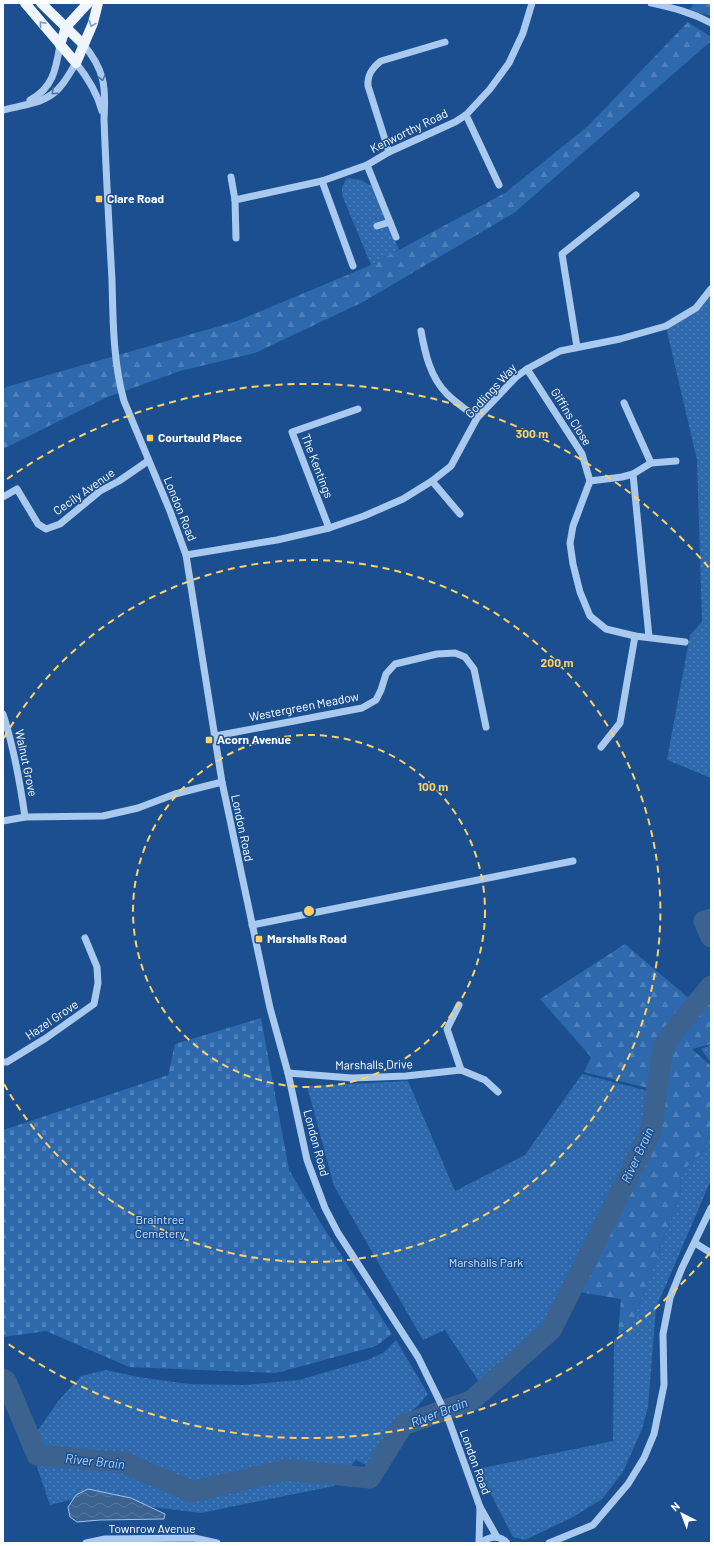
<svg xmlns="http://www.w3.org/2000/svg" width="714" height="1546" font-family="Barlow,sans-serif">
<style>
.grass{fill:url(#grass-dots)}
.forest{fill:url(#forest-firs)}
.cemetery{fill:url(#cemetery-stones)}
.water{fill:url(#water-waves);stroke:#9cc4f0}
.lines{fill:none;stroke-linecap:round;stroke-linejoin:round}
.river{stroke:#3c6290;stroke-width:21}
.minor{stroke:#a9c9ee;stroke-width:7}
.major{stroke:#f0f6ff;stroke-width:10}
.oneway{stroke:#7b9ac1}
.oneway2{stroke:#4674ac}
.ring{fill:none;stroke:#ffd166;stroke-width:2;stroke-dasharray:7 5}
.poi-dot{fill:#ffd166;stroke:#1b4f8f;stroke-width:1.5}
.labels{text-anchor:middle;stroke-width:3;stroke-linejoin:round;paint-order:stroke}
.street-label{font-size:12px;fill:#fff;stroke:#1b4f8f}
.poi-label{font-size:12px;font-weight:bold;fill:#fff;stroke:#1b4f8f;text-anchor:start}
.park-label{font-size:12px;fill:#cfe3fa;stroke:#1b4f8f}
.water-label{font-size:13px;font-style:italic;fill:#b5d3f5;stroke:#1b4f8f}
.centre{fill:#ffd166;stroke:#1b4f8f;stroke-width:2}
.ring-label{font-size:12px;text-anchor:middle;font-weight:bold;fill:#ffd166;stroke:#1b4f8f;stroke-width:3;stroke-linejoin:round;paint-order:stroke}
</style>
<defs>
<pattern id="grass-dots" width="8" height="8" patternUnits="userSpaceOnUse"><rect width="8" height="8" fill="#2e69ad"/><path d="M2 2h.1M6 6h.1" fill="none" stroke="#4d80b9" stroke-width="1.8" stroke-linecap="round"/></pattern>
<pattern id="forest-firs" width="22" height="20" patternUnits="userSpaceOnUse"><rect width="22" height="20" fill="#2e69ad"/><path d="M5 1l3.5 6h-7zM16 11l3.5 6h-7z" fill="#4d80b9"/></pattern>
<pattern id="cemetery-stones" width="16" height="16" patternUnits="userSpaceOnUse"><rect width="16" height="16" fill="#2e69ad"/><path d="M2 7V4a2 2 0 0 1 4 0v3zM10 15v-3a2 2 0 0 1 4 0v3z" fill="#4d80b9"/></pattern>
<pattern id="water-waves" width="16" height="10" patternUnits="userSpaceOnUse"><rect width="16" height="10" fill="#3c6290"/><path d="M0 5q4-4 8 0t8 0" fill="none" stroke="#597aa1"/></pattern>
</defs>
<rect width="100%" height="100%" fill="#1b4f8f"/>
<g class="grass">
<polygon points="347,178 361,180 373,187 399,250 371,265 342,195 342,187"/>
<polygon points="711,294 711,778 667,760 690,635 702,622 697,460 666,327"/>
<polygon points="711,1045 711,1063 701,1049"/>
<polygon points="582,1074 648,1091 639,1135 544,1324 479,1382 445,1330 423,1340 334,1186 307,1086 408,1081 455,1191 525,1155"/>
<polygon points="711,1121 711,1180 656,1308 648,1407 642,1429 623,1472 602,1499 573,1517 525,1540 513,1537 478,1469 613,1441 614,1340 631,1326 681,1192 680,1173 705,1150"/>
<polygon points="396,1340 428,1394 418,1406 397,1422 370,1467 356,1460 334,1486 201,1513 78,1498 50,1505 29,1443 59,1400 81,1376 106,1370 138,1377 189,1384 244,1385 299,1380 367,1360 383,1353"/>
</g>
<g class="forest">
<polygon points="694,3 711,3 711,16 689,10"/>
<polygon points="688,22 711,37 711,41 514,213 363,302 255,353 180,371 105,398 3,449 3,390 6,387 237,321 371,265 505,193 588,126"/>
<polygon points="625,944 698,1006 711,989 711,1044 692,1049 711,1066 711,1121 705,1150 680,1173 681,1192 631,1326 618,1335 621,1299 579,1292 656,1131 662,1089 648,1088 584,1072 591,1057 540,999"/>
</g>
<polygon class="cemetery" points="261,1018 289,1170 320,1222 392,1334 376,1346 276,1373 129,1367 46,1331 3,1337 3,1130 168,1075 175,1044"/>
<polygon class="water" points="88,1489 131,1498 165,1514 164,1519 100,1520 77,1522 70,1517 68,1507 76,1495"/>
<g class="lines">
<g class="river">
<polyline points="711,919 704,921 711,937"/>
<polyline points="3,1379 6,1381 37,1455 125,1463 192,1492 286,1470 370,1478 403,1425 471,1401 551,1330 651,1131 663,1047 679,1025 711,986"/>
</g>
<g class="minor">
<path d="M651,3C673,8 691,12 711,23"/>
<path d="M83,44C105,70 106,87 104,119C106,173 109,226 112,280C113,320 113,362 124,401L170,511L186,555L222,782L270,1008L288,1073L307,1160L325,1208L338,1233L418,1357L448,1418L480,1507L497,1537"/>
<path d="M30,100C53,88 56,69 60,45"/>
<path d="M3,110C19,106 38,104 51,95C62,88 69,74 76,63C88,78 97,92 102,111"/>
<polyline points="466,115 499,185"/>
<path d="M389,152L368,86C367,74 373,67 381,61L445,42"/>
<polyline points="367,165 396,237"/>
<polyline points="231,177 235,200 236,238"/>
<polyline points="322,181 353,266"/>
<polyline points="235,200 322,181 367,165 389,152 455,122 466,115 490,89 509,63 523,33 532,3"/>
<polyline points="377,226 390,222"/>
<path d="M421,331C425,353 430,377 447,394C456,403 467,410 477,418"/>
<polyline points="577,347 562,254 636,195"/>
<polyline points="527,369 582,454 590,481 573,526 570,543 573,564 580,592 590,616 606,629 635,636 685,642"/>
<polyline points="624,403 651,463"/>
<polyline points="633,474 649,637"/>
<polyline points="432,481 460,514"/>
<polyline points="590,481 622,477 633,474 651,463 676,461"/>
<polyline points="3,497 17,489 38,524 46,529 60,524 100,491 119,481 148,461"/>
<polyline points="329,528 292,432 358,409"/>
<polyline points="186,555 277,540 329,528 364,516 403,499 432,481 451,466 477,418 516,377 527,369 560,351 620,339 666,326 696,308 711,289"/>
<path d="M3,714C14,748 20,782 25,817"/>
<polyline points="215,736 362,708 376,700 381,690 386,674 395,664 437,654 455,653 465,657 474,669 486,727"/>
<polyline points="601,747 620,723 635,636"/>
<polyline points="3,821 25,817 103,816 138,808 175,794 222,782"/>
<polyline points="252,925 573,861"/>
<polyline points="459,1005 447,1029 461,1070"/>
<polyline points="3,1062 7,1062 46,1038 94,1004 98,983 97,967 85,938"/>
<polyline points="288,1073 352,1078 406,1076 461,1070 485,1080 498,1092"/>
<polyline points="695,1243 711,1253"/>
<polyline points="86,1543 105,1539 194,1538 217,1543"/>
<polyline points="479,1543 480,1507"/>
<path d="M480,1543C488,1537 499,1534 507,1543"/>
<polyline points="549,1543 593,1525 628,1484 644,1458 654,1434 664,1385 663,1334 670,1298 682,1268 711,1208"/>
</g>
<g class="major">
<polyline points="25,3 76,63 93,23 98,3"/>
<polyline points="41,3 83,44"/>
<polyline points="60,45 66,27 88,3"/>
</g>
</g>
<defs><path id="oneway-chevron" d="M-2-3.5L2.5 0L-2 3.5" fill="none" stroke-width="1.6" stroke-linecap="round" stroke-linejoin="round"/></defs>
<g class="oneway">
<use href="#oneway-chevron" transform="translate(42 24) rotate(-131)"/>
<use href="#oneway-chevron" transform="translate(92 24) rotate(111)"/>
</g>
<g class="oneway2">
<use href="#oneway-chevron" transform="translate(102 78) rotate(77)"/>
<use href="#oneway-chevron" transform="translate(54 92) rotate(137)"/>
</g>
<g class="ring">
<circle cx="309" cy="911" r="176"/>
<path d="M4 738A351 351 0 1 1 4 1084"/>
<path d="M710 1253A527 527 0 0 1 7 1343M7 479A527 527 0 0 1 710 569"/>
</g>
<g class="poi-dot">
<rect x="95" y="195" width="8" height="8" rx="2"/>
<rect x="146" y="434" width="8" height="8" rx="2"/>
<rect x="205" y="736" width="8" height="8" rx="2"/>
<rect x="255" y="935" width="8" height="8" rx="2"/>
</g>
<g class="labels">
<g class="street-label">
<text transform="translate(409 131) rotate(-26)" y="4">Kenworthy Road</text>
<text transform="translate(491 391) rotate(-47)" y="4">Godlings Way</text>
<text transform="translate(571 417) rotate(58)" y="4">Giffins Close</text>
<text transform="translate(317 466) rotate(69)" y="4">The Kentings</text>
<text transform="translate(84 492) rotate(-35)" y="4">Cecily Avenue</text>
<text transform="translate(180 509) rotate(68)" y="4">London Road</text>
<text transform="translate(304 707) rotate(-11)" y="4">Westergreen Meadow</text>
<text transform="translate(26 763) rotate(78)" y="4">Walnut Grove</text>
<text transform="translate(242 828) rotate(78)" y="4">London Road</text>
<text transform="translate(52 1020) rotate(-34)" y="4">Hazel Grove</text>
<text transform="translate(374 1065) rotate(-1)" y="4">Marshalls Drive</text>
<text transform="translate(316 1143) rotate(75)" y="4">London Road</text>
<text transform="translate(475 1462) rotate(70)" y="4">London Road</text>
<text x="152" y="1533">Townrow Avenue</text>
</g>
<g class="poi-label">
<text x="107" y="203">Clare Road</text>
<text x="158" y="442">Courtauld Place</text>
<text x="217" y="744">Acorn Avenue</text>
<text x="267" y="943">Marshalls Road</text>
</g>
<g class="park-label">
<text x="160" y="1224">Braintree<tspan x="160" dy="14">Cemetery</tspan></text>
<text x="486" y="1267">Marshalls Park</text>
</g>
<g class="water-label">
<text transform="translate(637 1155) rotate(-65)" y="5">River Brain</text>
<text transform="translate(439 1412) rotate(-21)" y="5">River Brain</text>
<text transform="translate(95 1461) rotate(6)" y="5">River Brain</text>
</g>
</g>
<circle cx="309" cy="911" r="6" class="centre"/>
<g class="ring-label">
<text x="532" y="438">300 m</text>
<text x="557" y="667">200 m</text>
<text x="433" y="791">100 m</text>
</g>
<rect width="714" height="1546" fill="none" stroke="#ffffff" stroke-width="8"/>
<g transform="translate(682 1514) rotate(318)" stroke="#1b4f8f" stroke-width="3" paint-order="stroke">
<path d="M0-3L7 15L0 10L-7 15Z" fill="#ffffff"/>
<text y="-6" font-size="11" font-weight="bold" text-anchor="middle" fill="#ffffff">N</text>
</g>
</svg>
